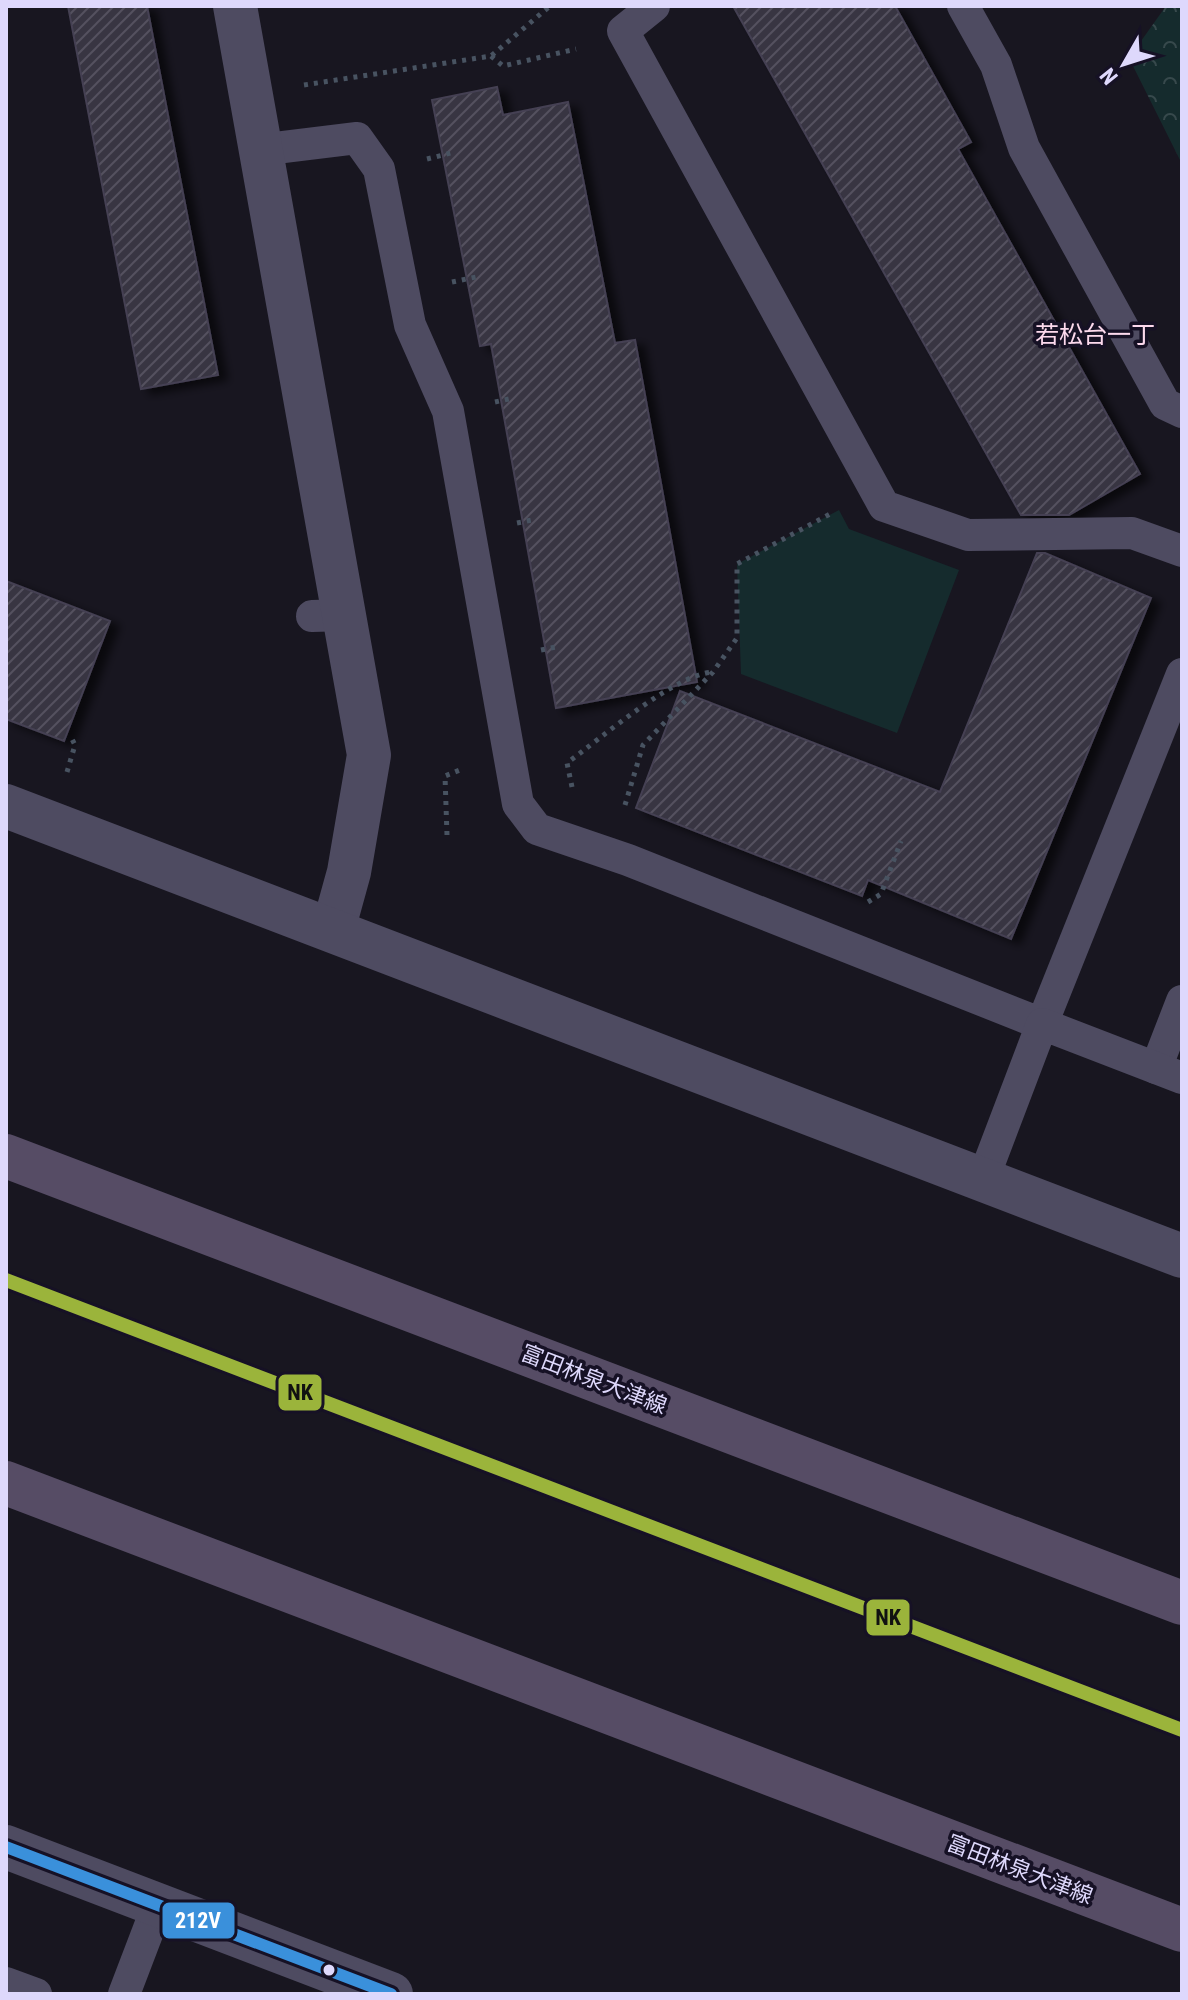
<svg xmlns="http://www.w3.org/2000/svg" width="1188" height="2000" font-family="'Roboto Condensed','Noto Sans JP',sans-serif">
<style>
.forest{fill:url(#forest-crowns)}
.park{fill:#152b2d}
.building{fill:url(#building-hatch);stroke:#454153;stroke-width:2;filter:url(#shadow)}
.lines{fill:none;stroke-linecap:round;stroke-linejoin:round}
.path{stroke:#485361;stroke-width:5;stroke-dasharray:4 6;stroke-linecap:butt}
.service{stroke:#4e4b61;stroke-width:32}
.minor{stroke:#4e4b61;stroke-width:44}
.tertiary{stroke:#4e4b61;stroke-width:44}
.primary{stroke:#564c65;stroke-width:44}
.bus-1-casing{stroke:#161125;stroke-width:18}
.bus-1{stroke:#3a90db;stroke-width:12}
.rail-1-casing{stroke:#161125;stroke-width:20}
.rail-1{stroke:#9bb43b;stroke-width:14}
.bus-dot{fill:#ded8fc;stroke:#161125;stroke-width:3}
.labels{text-anchor:middle;stroke-width:7;stroke-linejoin:round;paint-order:stroke}
.street-label{font-size:22px;fill:#ded8fc;stroke:#161125}
.neighbourhood-label{font-size:24px;fill:#fcd9ed;stroke:#161125}
.line-badge{stroke:#161125;stroke-width:3}
.badge-label{font-size:22px;text-anchor:middle;font-weight:bold;fill:#fff}
.pale-badge-label{font-size:22px;text-anchor:middle;font-weight:bold;fill:#111}
</style>
<defs>
<pattern id="forest-crowns" width="20" height="18" patternUnits="userSpaceOnUse" patternTransform="scale(2)"><rect width="20" height="18" fill="#152b2d"/><path d="M2 6a3 3 0 1 1 6 0M12 15a3 3 0 1 1 6 0" fill="none" stroke="#37494c"/></pattern>
<pattern id="building-hatch" width="6" height="6" patternUnits="userSpaceOnUse" patternTransform="scale(2)"><rect width="6" height="6" fill="#373442"/><path d="M-1 1l2-2M0 6l6-6M5 7l2-2" fill="none" stroke="#54515e"/></pattern>
<filter id="shadow"><feDropShadow dx="9" dy="5" stdDeviation="4" flood-color="#0009"/></filter>
</defs>
<rect width="100%" height="100%" fill="#181620"/>
<polygon class="forest" points="1166,6 1182,6 1182,164 1129,58"/>
<polygon class="park" points="839,510 849,529 959,570 897,733 741,674 737,564"/>
<g class="building">
<polygon points="68,6 147,6 218,375 141,389"/>
<polygon points="733,6 895,6 971,142 958,149 1140,474 1069,515 1021,515"/>
<polygon points="497,87 503,115 568,102 615,343 635,340 697,682 556,708 491,344 480,346 432,100"/>
<polygon points="1037,553 1045,553 1151,598 1011,939 868,880 862,896 636,808 680,691 940,792"/>
<polygon points="6,581 110,621 64,741 6,719"/>
</g>
<g class="lines">
<g class="path">
<polyline points="491,56 503,66 576,49"/>
<polyline points="304,85 491,56 550,6"/>
<polyline points="427,159 451,153"/>
<polyline points="452,282 476,277"/>
<polyline points="495,402 509,399"/>
<polyline points="517,523 532,520"/>
<polyline points="541,650 556,647"/>
<polyline points="67,772 75,745 70,735"/>
<path d="M572,787L567,763C600,739 675,674 713,672"/>
<polyline points="625,805 643,745 713,672 737,638 737,564 830,514"/>
<polyline points="447,835 445,776 460,770"/>
<polyline points="868,902 881,894 901,841"/>
</g>
<g class="service">
<polyline points="654,6 623,31 884,506 968,535 1132,533 1182,551"/>
<polyline points="963,6 996,65 1024,148 1165,404 1182,412"/>
<polyline points="259,150 357,138 379,169 410,325 448,411 518,804 537,829 628,860 1042,1024 1182,674"/>
<polyline points="312,616 346,615"/>
<polyline points="1156,1068 1182,1001"/>
<polyline points="982,1182 1042,1024 1182,1078"/>
<polyline points="6,1983 36,1994"/>
<polyline points="124,1994 158,1905"/>
</g>
<polyline class="minor" points="235,6 369,755 349,872 333,930"/>
<g class="tertiary">
<polyline points="6,806 1182,1256"/>
<polyline points="6,1847 391,1994"/>
</g>
<g class="primary">
<polyline points="6,1156 1182,1603"/>
<polyline points="6,1483 1182,1930"/>
</g>
<g class="bus-1-casing">
<polyline id="bus-1" points="6,1847 391,1994"/>
</g>
<use href="#bus-1" class="bus-1"/>
<g class="rail-1-casing">
<polyline id="rail-1" points="6,1280 1182,1730"/>
</g>
<use href="#rail-1" class="rail-1"/>
</g>
<circle class="bus-dot" cx="329" cy="1970" r="7"/>
<g class="labels">
<g class="street-label">
<text transform="translate(594 1379) rotate(21)" y="8">富田林泉大津線</text>
<text transform="translate(1020 1869) rotate(21)" y="8">富田林泉大津線</text>
</g>
<g class="neighbourhood-label">
<text x="1095" y="343">若松台一丁</text>
</g>
</g>
<g class="line-badge">
<rect x="277" y="1373" width="46" height="39" rx="8" fill="#9bb43b"/>
<rect x="865" y="1598" width="46" height="39" rx="8" fill="#9bb43b"/>
<rect x="161" y="1901" width="75" height="39" rx="8" fill="#3a90db"/>
</g>
<g class="badge-label">
<text x="198" y="1928">212V</text>
</g>
<g class="pale-badge-label">
<text x="300" y="1400">NK</text>
<text x="888" y="1625">NK</text>
</g>
<rect width="1188" height="2000" fill="none" stroke="#ded8fc" stroke-width="16"/>
<g transform="translate(1124 64) rotate(231)" stroke="#161125" stroke-width="6" paint-order="stroke">
<path d="M0-6L14 30L0 20L-14 30Z" fill="#ded8fc"/>
<text y="-12" font-size="22" font-weight="bold" text-anchor="middle" fill="#ded8fc">N</text>
</g>
</svg>
